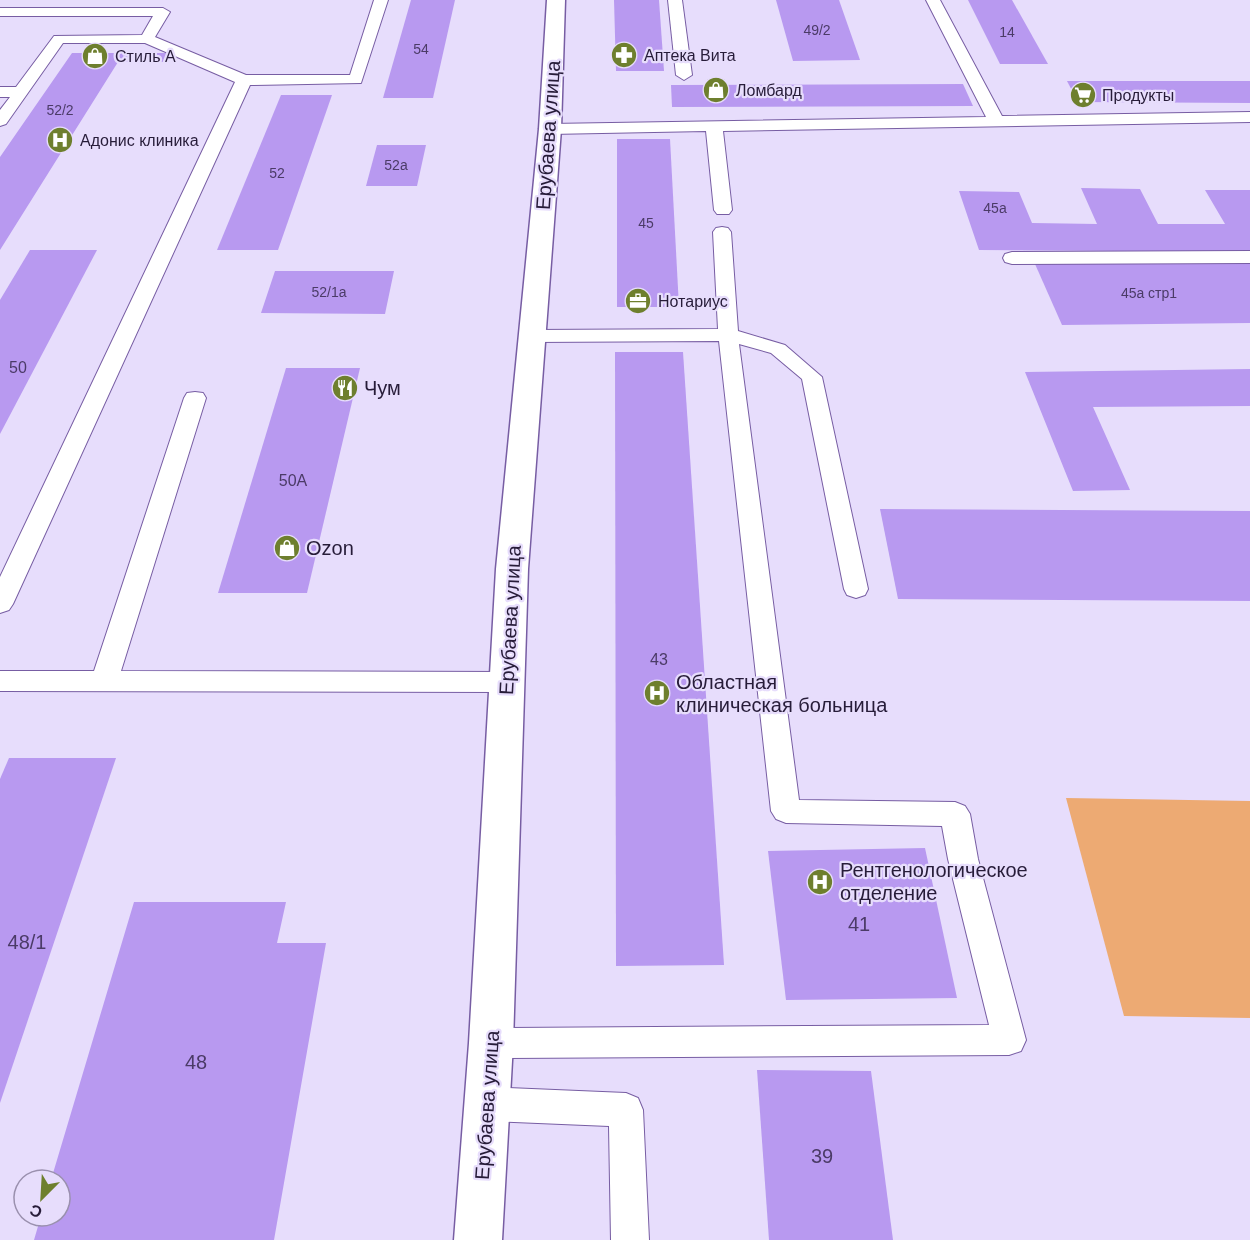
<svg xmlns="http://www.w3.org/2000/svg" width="1250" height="1240" font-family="Arial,sans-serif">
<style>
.green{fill:#edaa73}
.building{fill:#b899f0}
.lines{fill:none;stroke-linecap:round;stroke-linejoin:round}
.lane-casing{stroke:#775da3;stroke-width:2}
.secondary-casing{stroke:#775da3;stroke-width:3}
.lane{fill:#fff;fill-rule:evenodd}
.secondary{fill:#fff;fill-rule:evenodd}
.labels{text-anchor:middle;stroke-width:4.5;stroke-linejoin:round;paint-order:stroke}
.far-number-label{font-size:14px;fill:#4b3b67}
.far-poi-label{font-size:16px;fill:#271c39;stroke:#e7ddfc;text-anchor:start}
.number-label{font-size:16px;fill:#4b3b67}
.street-label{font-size:20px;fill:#271c39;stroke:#e7ddfc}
.poi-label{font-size:20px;fill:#271c39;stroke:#e7ddfc;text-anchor:start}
.near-number-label{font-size:20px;fill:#4b3b67}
</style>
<rect width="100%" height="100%" fill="#e7ddfc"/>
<polygon class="green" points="1066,798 1250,801 1250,1018 1124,1016"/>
<g class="building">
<polygon points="411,0 455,0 433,98 383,98"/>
<polygon points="614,0 659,0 664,71 616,71"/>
<polygon points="776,0 839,0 860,60 793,61"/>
<polygon points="968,0 1012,0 1048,64 1000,64"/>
<polygon points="72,53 173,53 168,62 118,62 0,250 0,157"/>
<polygon points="1067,81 1250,81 1250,103 1078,102"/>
<polygon points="963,84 973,106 672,107 671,85"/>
<polygon points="281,95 332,95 278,250 217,250"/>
<polygon points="617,139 670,139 679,307 617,307"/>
<polygon points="377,145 426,145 417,186 366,186"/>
<polygon points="1081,188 1140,189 1158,224 1225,224 1205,190 1250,190 1250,252 979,250 959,191 1019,192 1032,223 1097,224"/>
<polygon points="30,250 97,250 0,434 0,300"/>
<polygon points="1250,261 1250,323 1062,325 1035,264"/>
<polygon points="275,271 394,271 385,314 261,313"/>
<polygon points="615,352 683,352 724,965 616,966"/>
<polygon points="286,368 360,368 307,593 218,593"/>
<polygon points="1250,369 1250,406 1093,407 1130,490 1073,491 1025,372"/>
<polygon points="880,509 1250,511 1250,601 898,599"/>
<polygon points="9,758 116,758 0,1103 0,779"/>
<polygon points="925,848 957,998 786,1000 768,851"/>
<polygon points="134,902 286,902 277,943 326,943 274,1240 34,1240 41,1216 60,1216 60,1180 51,1180"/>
<polygon points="757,1070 871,1071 893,1240 769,1240"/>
</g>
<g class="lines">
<g class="lane-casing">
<g id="lane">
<polygon points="374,0 388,0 361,83 250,85 13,604 9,610 0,613 0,577 235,82 145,43 63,43 6,124 0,126 0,110 10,97 0,97 0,87 16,87 54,36 142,35 153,16 0,16 0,8 163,8 170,12 155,37 246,75 350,75"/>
<polygon points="668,0 682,0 692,75 684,80 676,75"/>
<polygon points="926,0 940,0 1002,116 1250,112 1250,122 723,131 732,210 729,214 717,214 714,210 706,131 550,134 542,129 550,124 986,117"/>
<polygon points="722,227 728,228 731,232 738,331 785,345 822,377 868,589 865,595 856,598 847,595 844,589 802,379 771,353 739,344 799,800 955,802 965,806 970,814 978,859 1026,1040 1021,1051 1009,1055 491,1058 479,1054 474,1043 479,1032 491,1028 989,1025 948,859 942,826 786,823 776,819 771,811 719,341 533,342 526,340 523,336 526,332 533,330 718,329 713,232 716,228"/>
<polygon points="1250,251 1250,263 1012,264 1005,262 1003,258 1005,254 1012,252"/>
<polygon points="195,392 203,393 206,398 121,671 506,672 515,675 519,682 515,689 506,692 0,691 0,671 94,671 184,398 187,393"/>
<polygon points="487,1087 626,1093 638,1098 643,1110 649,1240 611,1240 609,1126 487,1121 475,1116 470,1104 475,1092"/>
</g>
</g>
<g class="secondary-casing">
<polygon id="secondary" points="547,0 565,0 561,129 528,569 513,1043 502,1240 454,1240 469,1043 496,569 539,129"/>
</g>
<use href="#lane" class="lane"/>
<use href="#secondary" class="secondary"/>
</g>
<defs>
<g id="pharmacy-disc" transform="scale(1.35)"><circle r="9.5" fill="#6e7f2e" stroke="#e7ddfc"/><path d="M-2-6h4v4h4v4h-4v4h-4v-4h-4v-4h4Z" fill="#fff"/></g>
<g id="shop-disc" transform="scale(1.35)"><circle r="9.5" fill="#6e7f2e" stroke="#e7ddfc"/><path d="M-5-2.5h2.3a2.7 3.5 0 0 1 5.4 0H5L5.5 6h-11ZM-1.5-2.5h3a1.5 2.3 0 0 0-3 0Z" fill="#fff"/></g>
<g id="supermarket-disc" transform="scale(1.35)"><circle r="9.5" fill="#6e7f2e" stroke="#e7ddfc"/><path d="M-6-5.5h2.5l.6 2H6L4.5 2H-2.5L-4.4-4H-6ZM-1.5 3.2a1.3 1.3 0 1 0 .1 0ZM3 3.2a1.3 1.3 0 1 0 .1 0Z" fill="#fff"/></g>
<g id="hospital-disc" transform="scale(1.35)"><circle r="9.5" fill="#6e7f2e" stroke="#e7ddfc"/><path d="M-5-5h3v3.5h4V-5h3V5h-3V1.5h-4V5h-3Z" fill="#fff"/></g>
<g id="office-disc" transform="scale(1.35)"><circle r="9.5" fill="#6e7f2e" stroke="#e7ddfc"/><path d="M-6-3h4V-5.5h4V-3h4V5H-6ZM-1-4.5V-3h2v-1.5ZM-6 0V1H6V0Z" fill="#fff"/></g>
<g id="restaurant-disc" transform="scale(1.35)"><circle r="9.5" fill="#6e7f2e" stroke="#e7ddfc"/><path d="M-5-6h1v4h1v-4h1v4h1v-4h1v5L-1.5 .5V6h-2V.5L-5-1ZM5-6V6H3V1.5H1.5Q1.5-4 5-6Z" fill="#fff"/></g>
</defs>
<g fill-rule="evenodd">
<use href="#pharmacy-disc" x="624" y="55"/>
<use href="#shop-disc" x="95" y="56"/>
<use href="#shop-disc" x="716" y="90"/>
<use href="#supermarket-disc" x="1083" y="95"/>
<use href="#hospital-disc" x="60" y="140"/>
<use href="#office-disc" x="638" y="301"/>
<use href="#restaurant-disc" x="345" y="388"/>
<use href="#shop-disc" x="287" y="548"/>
<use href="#hospital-disc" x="657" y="693"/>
<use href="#hospital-disc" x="820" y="882"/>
</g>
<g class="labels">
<g class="far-number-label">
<text x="817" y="35">49/2</text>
<text x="1007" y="37">14</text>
<text x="421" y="54">54</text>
<text x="60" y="115">52/2</text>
<text x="396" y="170">52а</text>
<text x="277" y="178">52</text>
<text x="995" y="213">45а</text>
<text x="646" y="228">45</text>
<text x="329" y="297">52/1а</text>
<text x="1149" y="298">45а стр1</text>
</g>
<g class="far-poi-label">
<text x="644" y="61">Аптека Вита</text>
<text x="115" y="62">Стиль А</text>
<text x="736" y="96">Ломбард</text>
<text x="1102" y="101">Продукты</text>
<text x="80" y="146">Адонис клиника</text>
<text x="658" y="307">Нотариус</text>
</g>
<g class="number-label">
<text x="18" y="373">50</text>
<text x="293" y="486">50А</text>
<text x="659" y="665">43</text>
</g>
<g class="street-label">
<text transform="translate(548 135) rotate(-86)" y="7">Ерубаева улица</text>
<text transform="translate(510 620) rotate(-87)" y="7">Ерубаева улица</text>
<text transform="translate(487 1105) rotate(-86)" y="7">Ерубаева улица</text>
</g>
<g class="poi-label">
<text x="364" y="395">Чум</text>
<text x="306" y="555">Ozon</text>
<text x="676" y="689">Областная<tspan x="676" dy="23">клиническая больница</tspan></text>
<text x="840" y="877">Рентгенологическое<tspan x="840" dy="23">отделение</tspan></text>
</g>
<g class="near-number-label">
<text x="859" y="931">41</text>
<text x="27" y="949">48/1</text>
<text x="196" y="1069">48</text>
<text x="822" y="1163">39</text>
</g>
</g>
<g transform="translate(42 1198) rotate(204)"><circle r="28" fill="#e7ddfc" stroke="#9a90ae" stroke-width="1.5"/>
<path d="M0-4.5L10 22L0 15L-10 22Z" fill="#6e7f2e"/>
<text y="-9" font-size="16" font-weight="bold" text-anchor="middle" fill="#271c39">С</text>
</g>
</svg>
